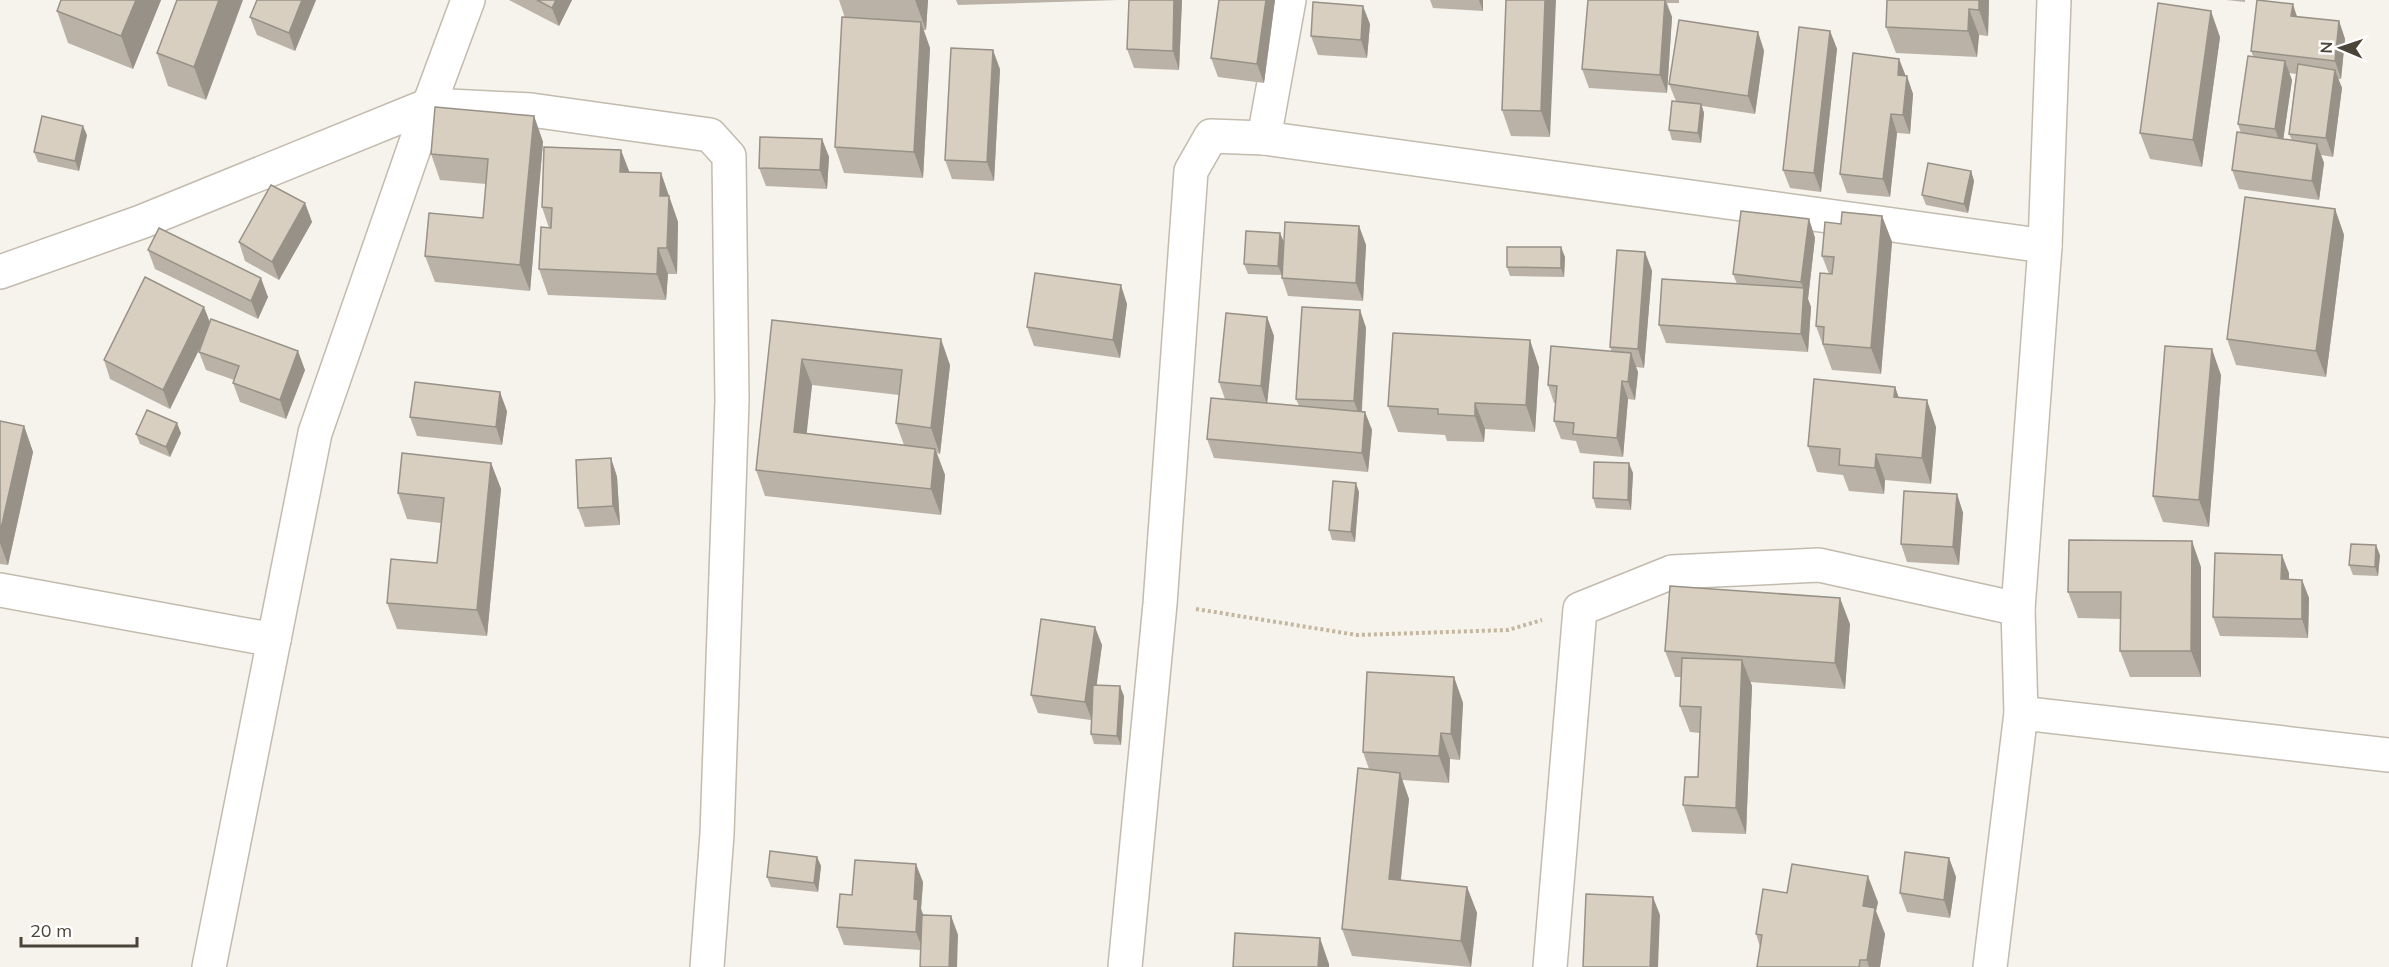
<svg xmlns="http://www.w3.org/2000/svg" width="2389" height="967" font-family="Mulish,sans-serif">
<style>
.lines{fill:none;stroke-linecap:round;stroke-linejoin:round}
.street-casing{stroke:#c2bbae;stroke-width:36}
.path{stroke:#c4b79f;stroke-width:4;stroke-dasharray:3 3;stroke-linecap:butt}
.street{stroke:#fff;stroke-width:33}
.wall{fill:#bab2a6;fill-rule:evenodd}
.shaded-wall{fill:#979187}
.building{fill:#d8cfc1;stroke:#979187;stroke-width:1.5}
</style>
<rect width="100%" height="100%" fill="#f6f3ec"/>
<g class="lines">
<g class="street-casing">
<g id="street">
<polyline points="1264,138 1289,0"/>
<polyline points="0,272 141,222 429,105 531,110 710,135 729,156 732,401 717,834 707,967"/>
<polyline points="0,590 274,640"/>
<polyline points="2021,713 2389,755"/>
<polyline points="209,967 315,433 429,105 468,0"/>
<polyline points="1125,967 1160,604 1191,171 1211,136 1264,138 2045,246"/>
<polyline points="1550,967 1580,609 1672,572 1819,565 2018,609"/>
<polyline points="1990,967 2021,713 2018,609 2045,246 2054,0"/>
</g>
</g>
<polyline class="path" points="1196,609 1357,635 1508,630 1542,620"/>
<use href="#street" class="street"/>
</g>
<g class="wall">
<polygon points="161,0 133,69 68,43 57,11"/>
<polygon points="177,0 206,100 168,86 157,53"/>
<polygon points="316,0 295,51 257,35 250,17"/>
<polygon points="509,0 572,0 559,26"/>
<polygon points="839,0 928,0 926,30 923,30 930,48 923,178 844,173 835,147 845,18"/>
<polygon points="956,0 1119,0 958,5"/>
<polygon points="1129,0 1182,0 1179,70 1134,68 1127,49"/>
<polygon points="1219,0 1275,0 1264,83 1218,77 1211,58"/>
<polygon points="1430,0 1483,0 1483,11 1433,8"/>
<polygon points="1506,0 1550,137 1511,136 1502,110"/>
<polygon points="1588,0 1679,0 1679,3 1667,3 1672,17 1667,93 1589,88 1582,69"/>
<polygon points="1989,0 1988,36 1979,35 1977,57 1896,53 1886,27"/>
<polygon points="2226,0 2245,0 2245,2"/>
<path d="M2339,21L2345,39L2341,79H2338L2342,88L2333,157L2321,155L2324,163L2319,200L2239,189L2232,170L2241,133L2238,124L2253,56L2251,51ZM2289,73L2296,74L2289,134L2292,140L2283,139L2292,80Z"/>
<polygon points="1370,24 1367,58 1318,55 1311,36"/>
<polygon points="1830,31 1837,49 1821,192 1790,188 1783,170"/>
<polygon points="1758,32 1764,51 1755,114 1702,106 1704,113 1701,143 1672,140 1669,130 1676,101 1669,84"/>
<polygon points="2220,37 2202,167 2150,159 2140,133"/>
<polygon points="1899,59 1913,94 1910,134 1897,133 1890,197 1847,193 1840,174"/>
<polygon points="1000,69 994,181 952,179 945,160"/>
<polygon points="534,116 543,142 530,291 435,282 425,256 483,218 486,184 440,180 431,154"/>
<polygon points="87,135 79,171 38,162 34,152"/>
<polygon points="822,139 829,157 827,189 766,186 759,168"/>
<polygon points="1971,171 1974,181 1968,213 1926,205 1922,195"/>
<polygon points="630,172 661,173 678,222 677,274 668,274 666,300 548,295 539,269 549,228 542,207"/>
<polygon points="305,203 312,222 279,280 245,261 239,242"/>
<polygon points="2335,209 2344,235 2326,377 2236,365 2227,339"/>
<polygon points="1882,216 1892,242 1881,374 1832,370 1816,326 1829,274 1822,256 1841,224"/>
<polygon points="1809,219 1815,238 1808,299 1811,307 1808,352 1666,343 1659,325 1737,284 1733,274"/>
<polygon points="1359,226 1366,245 1363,301 1288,296 1282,278 1282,275 1248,274 1244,264 1280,233 1284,242"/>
<polygon points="148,250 268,297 258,319 155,269"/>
<polygon points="1645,252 1652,271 1644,368 1636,367 1638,372 1635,400 1628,399 1623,457 1580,453 1576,441 1561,439 1554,421 1556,403 1554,403 1548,385 1612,352 1610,347"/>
<polygon points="1565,257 1564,277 1510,276 1507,267"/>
<polygon points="1127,304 1120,358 1034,346 1027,327"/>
<polygon points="1360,310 1366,328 1362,412 1365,412 1372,430 1368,472 1214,458 1207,439 1225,399 1219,382 1267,317 1274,336 1267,403 1299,406 1296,399"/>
<path d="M772,320L950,365L940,454L937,453L945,475L941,515L765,496L756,470ZM812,385L899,395L896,423L904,445L806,434Z"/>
<polygon points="210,322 305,370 286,419 240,402 233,383 234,380 206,370 199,352 202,344 170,409 110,379 104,360"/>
<polygon points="1539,367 1535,432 1485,429 1484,442 1447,441 1445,435 1398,432 1388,406"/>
<polygon points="2221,375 2209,527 2163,522 2153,496"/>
<polygon points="1895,387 1899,398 1936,427 1931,484 1885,480 1884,494 1849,491 1843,475 1817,472 1808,446"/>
<polygon points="507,411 502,445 417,436 410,417"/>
<polygon points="0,421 24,426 33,452 8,565 0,564"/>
<polygon points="181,433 170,457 140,444 136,434"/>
<polygon points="611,458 617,477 620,525 585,527 578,508"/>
<polygon points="491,463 501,489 487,636 397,629 387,603 437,563 441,523 407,519 398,493"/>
<polygon points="1633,473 1631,510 1596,508 1593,498"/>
<polygon points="1359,492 1355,542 1332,540 1329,530"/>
<polygon points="1957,494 1963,513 1959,565 1907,562 1901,544"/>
<polygon points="2380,555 2378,576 2353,575 2349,565"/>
<polygon points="2201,567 2201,677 2130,677 2120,651 2121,619 2078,618 2068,592"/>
<polygon points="2289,573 2289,579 2302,580 2309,598 2308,638 2220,636 2213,617"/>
<polygon points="1850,624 1845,689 1750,682 1752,686 1746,834 1692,832 1683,805 1698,777 1700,733 1690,732 1680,706 1681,677 1675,677 1665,651"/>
<polygon points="1102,645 1096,685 1124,696 1121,745 1094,744 1091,734 1091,720 1038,713 1031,695"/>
<polygon points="1454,677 1463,703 1460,760 1450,759 1449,783 1402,780 1409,799 1401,880 1467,887 1477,913 1471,967 1352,956 1342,929 1369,769 1363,752"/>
<polygon points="817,857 821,866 818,892 771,887 767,877"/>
<polygon points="1949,858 1956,877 1950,918 1907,912 1900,893"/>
<polygon points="923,882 921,909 923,916 951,916 958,935 921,950 844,945 837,927 852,895"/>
<polygon points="1787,893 1878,902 1876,911 1885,934 1880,967 1757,967 1760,947 1756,934"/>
</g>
<g class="shaded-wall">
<polygon points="136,0 161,0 133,69 121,36"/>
<polygon points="219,0 243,0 206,100 194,67"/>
<polygon points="302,0 316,0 295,51 289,33"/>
<polygon points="556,0 572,0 559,26 552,8"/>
<polygon points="915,0 928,0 926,30"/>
<polygon points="1174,0 1182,0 1179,70 1173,51"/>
<polygon points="1266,0 1275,0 1264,83 1257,64"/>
<polygon points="1479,0 1483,0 1483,11"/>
<polygon points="1545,0 1556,0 1550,137 1541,111"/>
<polygon points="1665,0 1672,17 1667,93 1660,75"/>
<polygon points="1979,0 1989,0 1988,36 1979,10"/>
<polygon points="2293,4 2299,23 2291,16"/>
<polygon points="1363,6 1370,24 1367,58 1361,40"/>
<polygon points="1969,9 1979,35 1977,57 1968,31"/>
<polygon points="2211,11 2220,37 2202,167 2193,140"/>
<polygon points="2339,21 2345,39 2341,79 2335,61"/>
<polygon points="921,22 930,48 923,178 914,152"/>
<polygon points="1830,31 1837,49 1821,192 1814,173"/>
<polygon points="1758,32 1764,51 1755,114 1748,96"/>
<polygon points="993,50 1000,69 994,181 987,162"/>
<polygon points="1899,59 1906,77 1898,75"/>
<polygon points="2285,61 2292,80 2282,148 2275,129"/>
<polygon points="2335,70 2342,88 2333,157 2326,138"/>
<polygon points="1907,76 1913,94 1910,134 1903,115"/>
<polygon points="1701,104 1704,113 1701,143 1698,133"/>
<polygon points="1891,114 1897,133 1890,197 1883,179"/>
<polygon points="534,116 543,142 530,291 520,265"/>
<polygon points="83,126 87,135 79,171 75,161"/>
<polygon points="822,139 829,157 827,189 820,170"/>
<polygon points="2317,144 2324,163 2319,200 2312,181"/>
<polygon points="621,150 631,176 620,172"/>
<polygon points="1971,171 1974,181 1968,213 1964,204"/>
<polygon points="661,173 678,222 677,274 667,248 660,196"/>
<polygon points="305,203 312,222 279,280 272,262"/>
<polygon points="2335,209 2344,235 2326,377 2316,351"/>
<polygon points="1882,216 1892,242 1881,374 1871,348"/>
<polygon points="1809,219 1815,238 1808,299 1811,307 1808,352 1801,334 1804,290 1801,282"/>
<polygon points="1359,226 1366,245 1363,301 1356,283"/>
<polygon points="1280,233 1284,243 1282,275 1278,266"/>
<polygon points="1561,247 1565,257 1564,277 1561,268"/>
<polygon points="658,248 668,274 666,300 657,274"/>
<polygon points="1645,252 1652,271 1644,368 1638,349"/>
<polygon points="261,278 268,297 258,319 251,301"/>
<polygon points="1121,285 1127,304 1120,358 1113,340"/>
<polygon points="204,307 211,325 170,409 163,390"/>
<polygon points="1360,310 1366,328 1361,420 1354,401"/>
<polygon points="1267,317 1274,336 1267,405 1261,386"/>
<polygon points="941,339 950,365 940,454 931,428"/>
<polygon points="1530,340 1539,367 1535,432 1526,405"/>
<polygon points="2212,349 2221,375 2209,527 2199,500"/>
<polygon points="298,351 305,370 286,419 280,400"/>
<polygon points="1631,353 1638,372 1635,400 1628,382"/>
<polygon points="802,359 812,385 804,458 794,432"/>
<polygon points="1622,381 1628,399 1623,457 1617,438"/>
<polygon points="1895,387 1904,413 1894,397"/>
<polygon points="500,392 507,411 502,445 496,427"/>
<polygon points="1927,400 1936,427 1931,484 1922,458"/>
<polygon points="1475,403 1485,429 1484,442 1475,416"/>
<polygon points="1365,412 1372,430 1368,472 1362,453"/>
<polygon points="177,423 181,433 170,457 166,447"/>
<polygon points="24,426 33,452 8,565 0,543 0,533"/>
<polygon points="935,449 945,475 941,515 931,489"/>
<polygon points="1876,454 1885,480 1884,494 1875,468"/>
<polygon points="611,458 617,477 620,525 613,506"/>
<polygon points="491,463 501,489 487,636 477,610"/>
<polygon points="1629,463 1633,473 1631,510 1628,500"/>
<polygon points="1356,483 1359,492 1355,542 1351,532"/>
<polygon points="1957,494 1963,513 1959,565 1953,547"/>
<polygon points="2192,541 2201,567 2201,677 2191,651"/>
<polygon points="2376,545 2380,555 2378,576 2375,567"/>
<polygon points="2282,555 2289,573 2288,598 2281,579"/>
<polygon points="2302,580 2309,598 2308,638 2302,619"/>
<polygon points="1840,598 1850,624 1845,689 1835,663"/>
<polygon points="1095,627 1102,645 1092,720 1085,702"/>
<polygon points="1742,660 1752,686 1746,834 1736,808"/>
<polygon points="1454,677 1463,703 1460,760 1451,734"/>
<polygon points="1120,686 1124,696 1121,745 1117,736"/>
<polygon points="1441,733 1450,759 1449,783 1439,756"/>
<polygon points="1400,773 1409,799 1398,905 1389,879"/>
<polygon points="817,857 821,866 818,892 814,883"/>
<polygon points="1949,858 1956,877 1950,918 1944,900"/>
<polygon points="916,864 923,882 921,909 925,919 923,950 916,932 914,899"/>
<polygon points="1868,876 1878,902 1876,911 1885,934 1880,967 1869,967 1867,960 1863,906"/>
<polygon points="1467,887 1477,913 1471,967 1461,941"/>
<polygon points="1653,897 1660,915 1658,967 1650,967"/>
<polygon points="951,916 958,935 957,967 949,967"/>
<polygon points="1320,938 1329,964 1329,967 1318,967"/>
</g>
<g class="building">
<polygon points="61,0 136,0 121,36 57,11"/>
<polygon points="177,0 219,0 194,67 157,53"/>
<polygon points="257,0 302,0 289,33 250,17"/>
<polygon points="537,0 556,0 552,8"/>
<polygon points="1129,0 1174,0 1173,51 1127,49"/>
<polygon points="1219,0 1266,0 1257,64 1211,58"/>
<polygon points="1506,0 1545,0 1541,111 1502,110"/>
<polygon points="1588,0 1665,0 1660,75 1582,69"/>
<polygon points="1887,0 1979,0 1979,10 1969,9 1968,31 1886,27"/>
<polygon points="2257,0 2293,4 2291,16 2339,21 2335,61 2251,51"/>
<polygon points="1313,2 1363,6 1361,40 1311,36"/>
<polygon points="2158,3 2211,11 2193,140 2140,133"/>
<polygon points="842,17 921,22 914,152 835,147"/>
<polygon points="1679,20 1758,32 1748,96 1669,84"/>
<polygon points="1799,27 1830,31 1814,173 1783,170"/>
<polygon points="951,48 993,50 987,162 945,160"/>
<polygon points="1853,53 1899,59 1898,75 1907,76 1903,115 1891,114 1883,179 1840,174"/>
<polygon points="2248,56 2285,61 2275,129 2238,124"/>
<polygon points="2298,64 2335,70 2326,138 2289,134"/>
<polygon points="1672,101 1701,104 1698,133 1669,130"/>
<polygon points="435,107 534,116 520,265 425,256 429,213 483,218 488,159 431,154"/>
<polygon points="42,116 83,126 75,161 34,152"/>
<polygon points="2237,132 2317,144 2312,181 2232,170"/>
<polygon points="760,137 822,139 820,170 759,168"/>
<polygon points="544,147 621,150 620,172 661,173 660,196 669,196 667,248 658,248 657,274 539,269 541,227 551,228 552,208 542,207"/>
<polygon points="1928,163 1971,171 1964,204 1922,195"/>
<polygon points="271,185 305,203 272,262 239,242"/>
<polygon points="2245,197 2335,209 2316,351 2227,339"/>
<polygon points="1741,211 1809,219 1801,282 1733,274"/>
<polygon points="1842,212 1882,216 1871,348 1823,344 1824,327 1816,326 1820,273 1832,274 1834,257 1822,256 1825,222 1841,224"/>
<polygon points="1285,222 1359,226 1356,283 1282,278"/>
<polygon points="159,228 261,278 251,301 148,250"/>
<polygon points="1246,231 1280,233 1278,266 1244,264"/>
<polygon points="1507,247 1561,247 1561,268 1507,267"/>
<polygon points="1617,250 1645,252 1638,349 1610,347"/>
<polygon points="1035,273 1121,285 1113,340 1027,327"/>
<polygon points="145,277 204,307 163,390 104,360"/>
<polygon points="1662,279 1804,288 1801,334 1659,325"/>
<polygon points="1302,307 1360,310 1354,401 1296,399"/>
<polygon points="1226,313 1267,317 1261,386 1219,382"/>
<polygon points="211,319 298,351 280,400 233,383 239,366 199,352"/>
<polygon points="772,320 941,339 931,428 896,423 902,370 802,359 794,432 935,449 931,489 756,470"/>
<polygon points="1393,333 1530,340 1526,405 1475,403 1475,416 1438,414 1438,409 1388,406"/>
<polygon points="1551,346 1631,353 1628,382 1622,381 1617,438 1573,434 1574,423 1554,421 1557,386 1548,385"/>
<polygon points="2165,346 2212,349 2199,500 2153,496"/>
<polygon points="1814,379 1895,387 1894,397 1927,400 1922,458 1876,454 1875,468 1839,465 1840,449 1808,446"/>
<polygon points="415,382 500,392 496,427 410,417"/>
<polygon points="1211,398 1365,412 1362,453 1207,439"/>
<polygon points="147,410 177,423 166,447 136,434"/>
<polygon points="0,421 24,426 0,533"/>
<polygon points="402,453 491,463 477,610 387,603 391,559 437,563 444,498 398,493"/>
<polygon points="611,458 613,506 578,508 576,460"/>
<polygon points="1594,462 1629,463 1628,500 1593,498"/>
<polygon points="1333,481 1356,483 1351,532 1329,530"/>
<polygon points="1904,491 1957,494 1953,547 1901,544"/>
<polygon points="2069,540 2192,541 2191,651 2120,651 2121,592 2068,592"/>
<polygon points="2351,544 2376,545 2375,567 2349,565"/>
<polygon points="2215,553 2282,555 2281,579 2302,580 2302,619 2213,617"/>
<polygon points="1670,586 1840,598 1835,663 1665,651"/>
<polygon points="1041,619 1095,627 1085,702 1031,695"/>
<polygon points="1682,658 1742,660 1736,808 1683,805 1685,777 1698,777 1701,707 1680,706"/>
<polygon points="1367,672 1454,677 1451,734 1441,733 1439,756 1363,752"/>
<polygon points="1093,685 1120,686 1117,736 1091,734"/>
<polygon points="1358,768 1400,773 1389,879 1467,887 1461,941 1342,929"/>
<polygon points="770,851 817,857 814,883 767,877"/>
<polygon points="1905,852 1949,858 1944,900 1900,893"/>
<polygon points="855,860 916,864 914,899 918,900 916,932 837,927 840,894 852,895"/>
<polygon points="1792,864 1868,876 1863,906 1875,908 1867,960 1860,960 1859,967 1757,967 1762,935 1756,934 1763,889 1787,893"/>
<polygon points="1586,894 1653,897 1650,967 1583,967"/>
<polygon points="922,915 951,916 949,967 920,967"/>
<polygon points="1235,933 1320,938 1318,967 1233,967"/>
</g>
<g transform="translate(2341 48) rotate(272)" stroke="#ffffff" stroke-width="4.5" paint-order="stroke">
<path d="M0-4.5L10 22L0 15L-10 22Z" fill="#4b4439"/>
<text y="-9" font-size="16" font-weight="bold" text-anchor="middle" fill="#4b4439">N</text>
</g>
<path d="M21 937v9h116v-9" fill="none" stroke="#4b4439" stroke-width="3"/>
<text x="30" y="937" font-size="18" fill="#4b4439" stroke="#ffffff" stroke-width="4.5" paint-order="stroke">20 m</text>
</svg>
